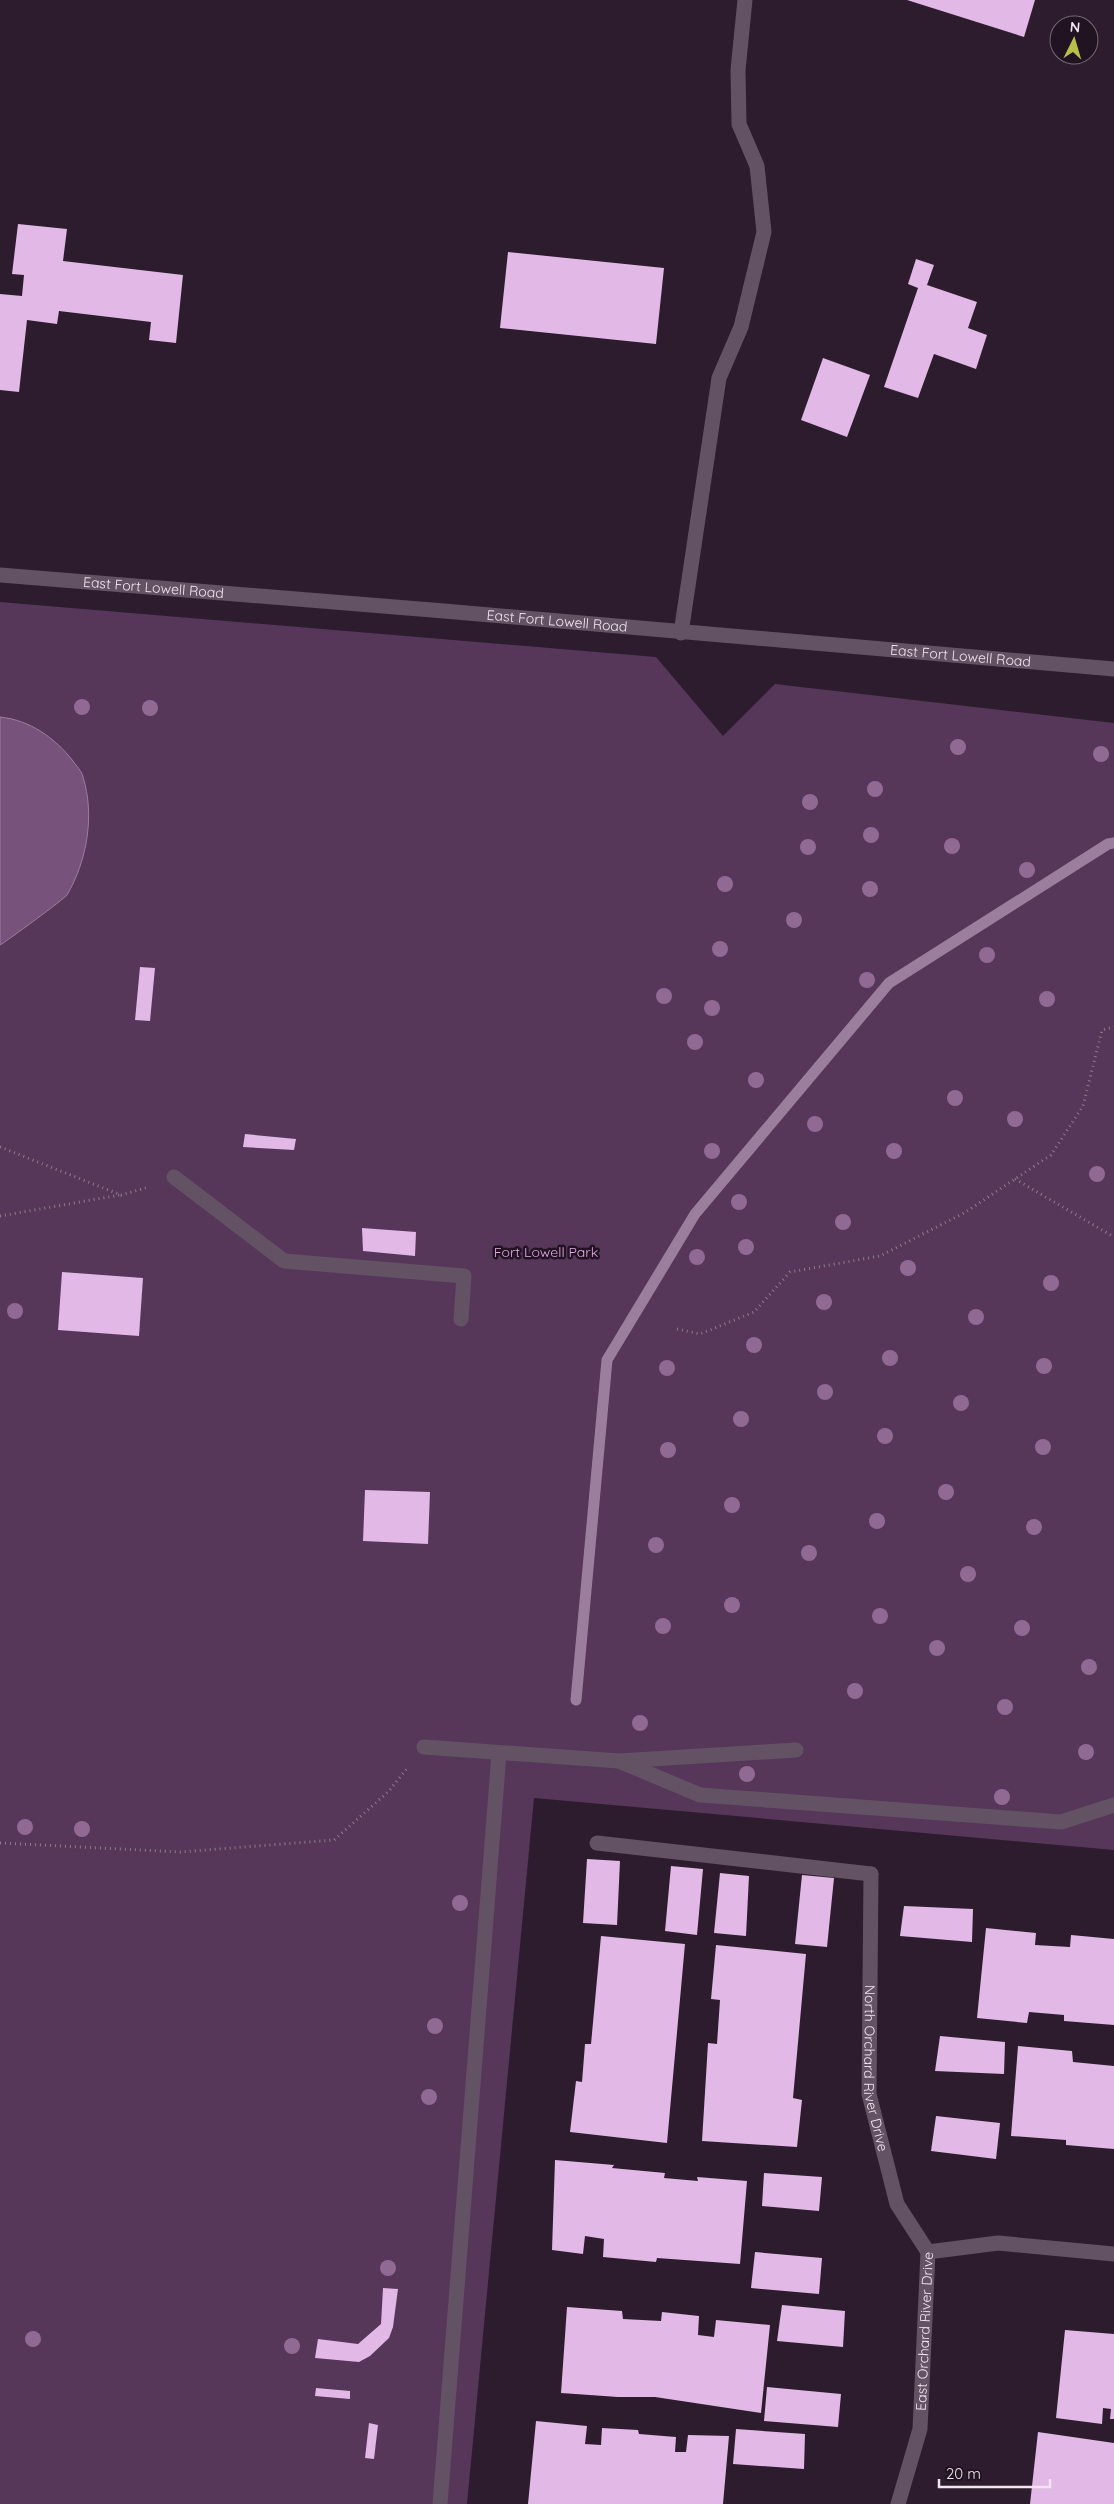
<svg xmlns="http://www.w3.org/2000/svg" width="1114" height="2504" font-family="Quicksand,sans-serif">
<style>
.green{fill:#563659}
.water{fill:#77527b;stroke:#9b7e9e}
.lines{fill:none;stroke-linecap:round;stroke-linejoin:round}
.stream{stroke:#9b7e9e;stroke-width:11}
.building{fill:#e2b8e6}
.path{stroke:#8b7d8b;stroke-width:3;stroke-dasharray:1 4;stroke-linecap:butt}
.lane{stroke:#635264;stroke-width:15}
.street{stroke:#635264;stroke-width:15}
.tree{fill:#916a94}
.labels{text-anchor:middle;stroke-width:5;stroke-linejoin:round;paint-order:stroke}
.street-label{font-size:14px;fill:#f0e5f0;stroke:#221323}
.park-label{font-size:14px;fill:#e3a9e8;stroke:#221323}
</style>
<rect width="100%" height="100%" fill="#2c1c2d"/>
<polygon class="green" points="0,602 656,657 723,736 775,684 1114,723 1114,1850 534,1798 467,2504 0,2504"/>
<path class="water" d="M0,717C30,720 55,738 73,761C76,766 82,771 83,777C95,815 87,861 67,895C64,899 7,941 0,945Z"/>
<g class="lines">
<polyline class="stream" points="576,1700 607,1360 695,1214 889,983 1108,844 1114,843"/>
</g>
<g class="building">
<polygon points="907,0 1035,0 1024,37"/>
<polygon points="18,224 67,229 63,261 183,275 176,343 149,340 151,322 59,311 57,324 27,320 19,392 0,390 0,294 22,296 24,275 12,274"/>
<polygon points="508,252 664,268 656,344 500,328"/>
<polygon points="916,259 934,265 927,285 977,302 968,328 987,335 976,369 934,354 918,398 884,387 918,288 908,284"/>
<polygon points="823,358 870,375 847,437 801,420"/>
<polygon points="140,967 155,968 150,1021 135,1020"/>
<polygon points="245,1134 296,1139 294,1150 243,1147"/>
<polygon points="362,1228 416,1232 415,1256 363,1251"/>
<polygon points="62,1272 143,1278 139,1336 58,1330"/>
<polygon points="365,1490 430,1492 428,1544 363,1541"/>
<polygon points="587,1859 620,1861 617,1925 583,1923"/>
<polygon points="671,1866 703,1869 697,1935 665,1931"/>
<polygon points="720,1873 749,1876 746,1936 714,1933"/>
<polygon points="802,1875 834,1878 827,1947 795,1944"/>
<polygon points="904,1906 973,1909 972,1942 900,1936"/>
<polygon points="986,1928 1036,1933 1035,1945 1070,1947 1071,1935 1114,1939 1114,2025 1064,2021 1064,2015 1029,2012 1027,2023 977,2018"/>
<polygon points="601,1936 685,1944 667,2143 570,2132 576,2081 582,2082 585,2044 591,2044"/>
<polygon points="716,1945 806,1954 793,2098 802,2100 797,2147 702,2141 708,2043 717,2044 720,2000 711,1999"/>
<polygon points="940,2036 1005,2042 1004,2074 935,2071"/>
<polygon points="1018,2046 1072,2051 1073,2062 1114,2066 1114,2149 1066,2145 1066,2140 1011,2136"/>
<polygon points="936,2116 1000,2123 996,2159 931,2151"/>
<polygon points="555,2160 614,2165 612,2168 665,2173 664,2178 698,2181 697,2177 747,2181 740,2264 657,2258 656,2262 603,2257 604,2239 585,2236 583,2254 552,2250"/>
<polygon points="764,2173 822,2177 819,2211 762,2206"/>
<polygon points="755,2252 822,2258 819,2294 751,2288"/>
<polygon points="383,2288 398,2289 393,2327 389,2338 370,2356 359,2362 315,2358 318,2339 358,2344 381,2324"/>
<polygon points="782,2305 845,2311 843,2347 777,2341"/>
<polygon points="567,2307 622,2311 623,2319 661,2321 662,2312 699,2316 698,2335 714,2337 716,2320 770,2325 761,2413 655,2397 618,2397 561,2393"/>
<polygon points="1065,2330 1114,2334 1114,2419 1110,2419 1111,2409 1103,2408 1102,2424 1056,2418"/>
<polygon points="767,2387 841,2394 838,2427 764,2421"/>
<polygon points="316,2388 350,2391 350,2399 315,2396"/>
<polygon points="536,2421 587,2426 585,2444 601,2445 602,2428 638,2430 639,2434 676,2437 675,2452 686,2452 688,2435 729,2436 723,2504 528,2504"/>
<polygon points="369,2423 378,2425 374,2459 365,2458"/>
<polygon points="736,2429 805,2434 804,2469 733,2464"/>
<polygon points="1038,2432 1114,2443 1114,2504 1030,2504"/>
</g>
<g class="lines">
<g class="path">
<polyline points="0,1147 121,1195 149,1187"/>
<polyline points="1015,1179 1114,1237"/>
<polyline points="0,1216 120,1195"/>
<polyline points="677,1329 700,1334 754,1312 790,1272 880,1256 964,1213 1051,1155 1083,1106 1102,1030 1114,1027"/>
<polyline points="0,1843 180,1852 334,1840 389,1791 408,1767"/>
</g>
<g class="lane">
<polyline points="681,633 719,378 741,327 764,232 757,166 739,124 738,70 745,0"/>
<polyline points="174,1177 284,1261 464,1276 461,1319"/>
<polyline points="424,1747 619,1761 796,1750"/>
<polyline points="619,1761 700,1795 1061,1822 1114,1805"/>
<polyline points="597,1843 871,1874"/>
<polyline points="440,2504 499,1754"/>
</g>
<g class="street">
<path id="s1" d="M0,575L444,611L1114,669"/>
<path id="s2" d="M871,1874L869,2094L897,2204L928,2252"/>
<polyline points="928,2252 998,2243 1114,2254"/>
<path id="s3" d="M898,2504L920,2429L928,2252"/>
</g>
</g>
<g class="tree">
<circle cx="82" cy="707" r="8"/>
<circle cx="150" cy="708" r="8"/>
<circle cx="958" cy="747" r="8"/>
<circle cx="1101" cy="754" r="8"/>
<circle cx="875" cy="789" r="8"/>
<circle cx="810" cy="802" r="8"/>
<circle cx="871" cy="835" r="8"/>
<circle cx="952" cy="846" r="8"/>
<circle cx="808" cy="847" r="8"/>
<circle cx="1027" cy="870" r="8"/>
<circle cx="725" cy="884" r="8"/>
<circle cx="870" cy="889" r="8"/>
<circle cx="794" cy="920" r="8"/>
<circle cx="720" cy="949" r="8"/>
<circle cx="987" cy="955" r="8"/>
<circle cx="867" cy="980" r="8"/>
<circle cx="664" cy="996" r="8"/>
<circle cx="1047" cy="999" r="8"/>
<circle cx="712" cy="1008" r="8"/>
<circle cx="695" cy="1042" r="8"/>
<circle cx="756" cy="1080" r="8"/>
<circle cx="955" cy="1098" r="8"/>
<circle cx="1015" cy="1119" r="8"/>
<circle cx="815" cy="1124" r="8"/>
<circle cx="712" cy="1151" r="8"/>
<circle cx="894" cy="1151" r="8"/>
<circle cx="1097" cy="1174" r="8"/>
<circle cx="739" cy="1202" r="8"/>
<circle cx="843" cy="1222" r="8"/>
<circle cx="746" cy="1247" r="8"/>
<circle cx="697" cy="1257" r="8"/>
<circle cx="908" cy="1268" r="8"/>
<circle cx="1051" cy="1283" r="8"/>
<circle cx="824" cy="1302" r="8"/>
<circle cx="15" cy="1311" r="8"/>
<circle cx="976" cy="1317" r="8"/>
<circle cx="754" cy="1345" r="8"/>
<circle cx="890" cy="1358" r="8"/>
<circle cx="1044" cy="1366" r="8"/>
<circle cx="667" cy="1368" r="8"/>
<circle cx="825" cy="1392" r="8"/>
<circle cx="961" cy="1403" r="8"/>
<circle cx="741" cy="1419" r="8"/>
<circle cx="885" cy="1436" r="8"/>
<circle cx="1043" cy="1447" r="8"/>
<circle cx="668" cy="1450" r="8"/>
<circle cx="946" cy="1492" r="8"/>
<circle cx="732" cy="1505" r="8"/>
<circle cx="877" cy="1521" r="8"/>
<circle cx="1034" cy="1527" r="8"/>
<circle cx="656" cy="1545" r="8"/>
<circle cx="809" cy="1553" r="8"/>
<circle cx="968" cy="1574" r="8"/>
<circle cx="732" cy="1605" r="8"/>
<circle cx="880" cy="1616" r="8"/>
<circle cx="663" cy="1626" r="8"/>
<circle cx="1022" cy="1628" r="8"/>
<circle cx="937" cy="1648" r="8"/>
<circle cx="1089" cy="1667" r="8"/>
<circle cx="855" cy="1691" r="8"/>
<circle cx="1005" cy="1707" r="8"/>
<circle cx="640" cy="1723" r="8"/>
<circle cx="1086" cy="1752" r="8"/>
<circle cx="747" cy="1774" r="8"/>
<circle cx="1002" cy="1797" r="8"/>
<circle cx="25" cy="1827" r="8"/>
<circle cx="82" cy="1829" r="8"/>
<circle cx="460" cy="1903" r="8"/>
<circle cx="435" cy="2026" r="8"/>
<circle cx="429" cy="2097" r="8"/>
<circle cx="388" cy="2268" r="8"/>
<circle cx="33" cy="2339" r="8"/>
<circle cx="292" cy="2346" r="8"/>
</g>
<g class="labels">
<g class="street-label">
<text dy="5" stroke="none"><textPath href="#s1" startOffset="154">East Fort Lowell Road</textPath></text>
<text dy="5" stroke="none"><textPath href="#s1" startOffset="559">East Fort Lowell Road</textPath></text>
<text dy="5" stroke="none"><textPath href="#s1" startOffset="964">East Fort Lowell Road</textPath></text>
<text dy="5" stroke="none"><textPath href="#s2" startOffset="195">North Orchard River Drive</textPath></text>
<text dy="5" stroke="none"><textPath href="#s3" startOffset="176">East Orchard River Drive</textPath></text>
</g>
<g class="park-label">
<text x="546" y="1257">Fort Lowell Park</text>
</g>
</g>
<g transform="translate(1074 40) rotate(5)"><circle r="24" fill="#221323" stroke="#746775"/>
<path d="M0-4L9 19L0 12L-9 19Z" fill="#b7c148"/>
<text y="-8" font-size="14" font-weight="bold" text-anchor="middle" fill="#f0e5f0">N</text>
</g>
<path d="M939 2479v8h111v-8" fill="none" stroke="#f0e5f0" stroke-width="2.5"/>
<text x="946" y="2479" font-size="15" fill="#f0e5f0" stroke="#221323" stroke-width="4" paint-order="stroke">20 m</text>
</svg>
